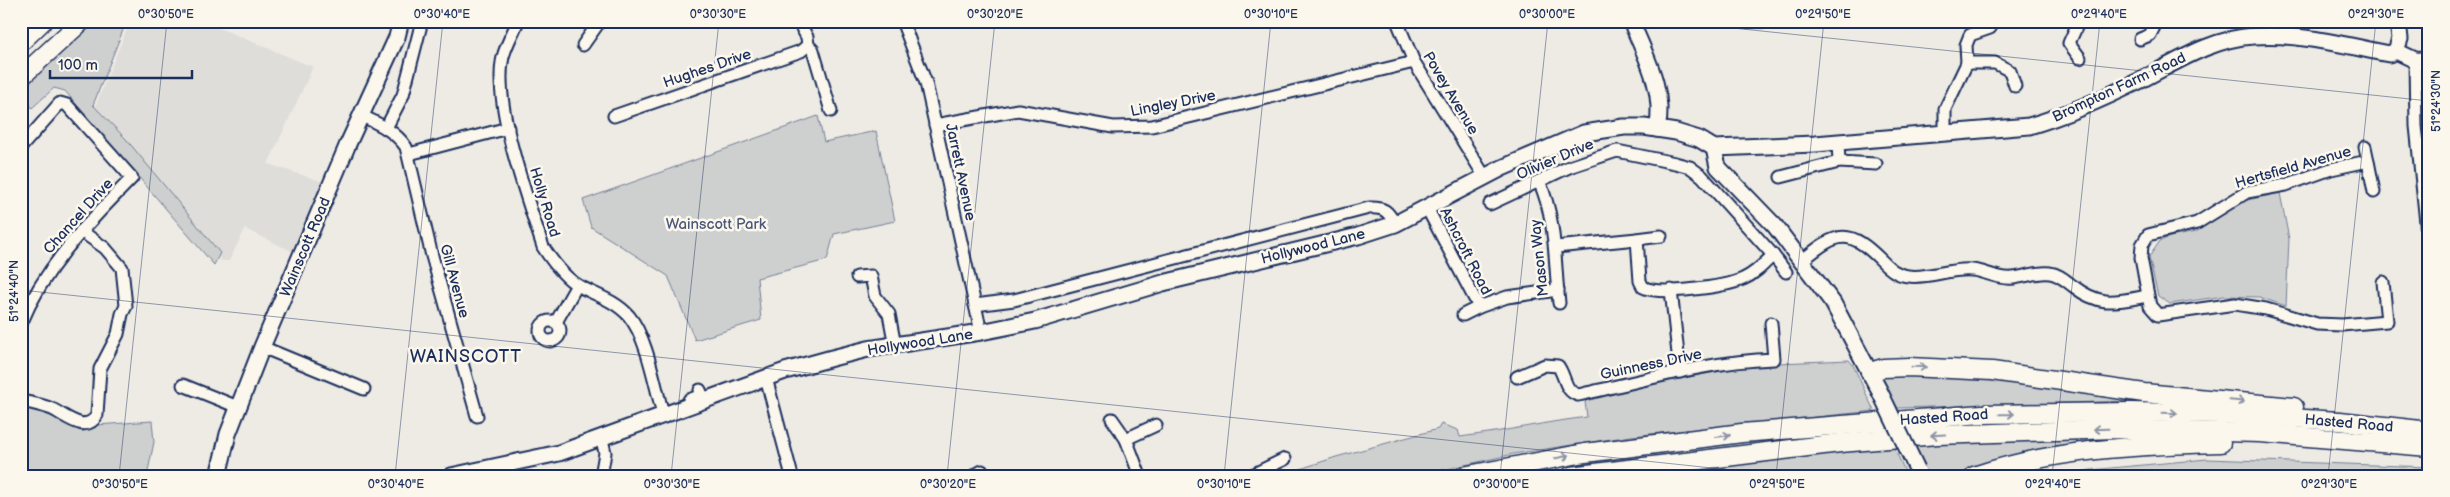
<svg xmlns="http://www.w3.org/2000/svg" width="2450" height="497" font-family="'Balsamiq Sans',sans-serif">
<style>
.built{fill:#deddda}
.green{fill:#cecfcf;stroke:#747f96}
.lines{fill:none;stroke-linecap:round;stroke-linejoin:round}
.street-casing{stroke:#1b2f5e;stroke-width:15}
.secondary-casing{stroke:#1b2f5e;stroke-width:19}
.primary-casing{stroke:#1b2f5e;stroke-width:21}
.street{stroke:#fbf7ec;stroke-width:11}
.secondary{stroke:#fbf7ec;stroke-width:15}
.primary{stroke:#fbf7ec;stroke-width:18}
.secondary-bridge-casing{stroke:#1b2f5e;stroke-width:19;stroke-linecap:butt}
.secondary-bridge{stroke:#fbf7ec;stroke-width:15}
.oneway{stroke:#8b93a5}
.ticks{fill:none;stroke:#1b2f5e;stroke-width:1;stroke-opacity:0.45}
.labels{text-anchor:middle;stroke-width:5;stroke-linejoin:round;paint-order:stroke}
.street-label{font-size:15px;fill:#1b2f5e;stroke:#fbf7ec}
.park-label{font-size:15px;fill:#48577a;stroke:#fbf7ec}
.quarter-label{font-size:18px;letter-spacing:1px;fill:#1b2f5e;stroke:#fbf7ec}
.neatline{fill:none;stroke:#1b2f5e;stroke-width:2}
.ticks-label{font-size:12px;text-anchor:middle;fill:#1b2f5e}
</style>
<rect width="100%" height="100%" fill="#eeebe4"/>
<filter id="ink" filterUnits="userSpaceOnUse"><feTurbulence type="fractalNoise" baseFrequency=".02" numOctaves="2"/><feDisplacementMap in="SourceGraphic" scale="10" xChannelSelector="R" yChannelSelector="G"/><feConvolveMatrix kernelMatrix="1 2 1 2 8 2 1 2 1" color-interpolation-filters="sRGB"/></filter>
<g filter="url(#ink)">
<polygon class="built" points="130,21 202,21 313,67 268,164 327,183 298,254 245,229 229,261 222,261 93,112"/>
<g class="green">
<polygon points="97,21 130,21 125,25 93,105 126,139 220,253 214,265 65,91 54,88 32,108 21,89 21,86"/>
<polygon points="818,116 824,142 876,131 895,221 834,234 827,260 757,278 761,320 695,340 668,276 591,227 583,200"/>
<polygon points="2280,193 2289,239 2286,306 2259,297 2224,296 2170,304 2158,296 2149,257 2160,241 2170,237 2196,232 2243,201"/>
<path d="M1849,360L1853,365L1874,411L1631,436L1513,454L1416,476H1268L1297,470L1336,457L1438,429L1441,424L1458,430L1460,437C1503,432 1544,422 1587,417L1585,402L1593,396L1756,364Z"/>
<polygon points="1920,368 2218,407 2133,403 2133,401 1897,408 1881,388 1880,379 1886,370"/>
<polygon points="21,404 49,415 50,412 65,420 64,423 81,431 89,430 97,425 152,421 154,442 147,476 21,476"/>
<polygon points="1980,437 2183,437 2017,459 1953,476 1934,476 1927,472 1913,442"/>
<polygon points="1892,443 1907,476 1626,476"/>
<polygon points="2207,459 2429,467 2429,476 2060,476 2090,470"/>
</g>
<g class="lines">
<g class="street-casing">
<g id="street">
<path d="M518,21C513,33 506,45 503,57C492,104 528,200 543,247C552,261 565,278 579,286C596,295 616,301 629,316C648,339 655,388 664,417"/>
<polyline points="798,21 807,37 808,45 813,50 831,111"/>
<polyline points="902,21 926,83 981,332"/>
<polyline points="1397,21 1414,62 1485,177"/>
<polyline points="1745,21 1780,21"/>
<polyline points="2079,21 2069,43 2080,58"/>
<polyline points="2140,39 2150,35 2157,21"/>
<polyline points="583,45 600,21"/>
<polyline points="2415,60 2416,126 2429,252"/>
<polyline points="1967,63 1995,63 2010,71 2015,86"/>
<path d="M362,116C379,124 395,131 406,147L432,256L477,416"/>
<polyline points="614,116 801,51 808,45"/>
<polyline points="935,125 1018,110 1113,127 1152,126 1414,62"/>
<polyline points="386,128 403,95 422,21"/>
<polyline points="1945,134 1945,109 1967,63 1966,45 1970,35 1990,28 1994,21"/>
<path d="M21,147L60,103L67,105L132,178C89,222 45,265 21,324"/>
<polyline points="2365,147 2368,161"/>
<polyline points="409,154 508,128"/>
<polyline points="1839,162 1876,164"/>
<polyline points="1781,177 1839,162 1838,142"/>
<path d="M1539,181C1557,221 1554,261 1559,303"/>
<polyline points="2374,192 2368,161 2331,169 2286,185 2247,192 2197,223 2148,235 2142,245 2141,258 2150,306 2158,315 2235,304 2266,309 2317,324 2342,325 2387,321 2383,282"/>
<polyline points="1490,204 1569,167 1617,151 1675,163 1690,167 1702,176 1773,255"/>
<polyline points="1427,208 1479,307 1507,297 1558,290"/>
<polyline points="1637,239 1661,236"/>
<path d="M1556,247L1637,239L1640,281L1643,287C1659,296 1725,287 1743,279C1755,274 1764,264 1773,255L1786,272"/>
<path d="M1803,260C1838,231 1849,228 1882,261C1890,269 1897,275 1908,276C1929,279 1950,268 1972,270C1985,271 1999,280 2013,278C2025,277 2038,271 2050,273C2059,274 2066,281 2073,286C2100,307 2115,302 2147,296"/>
<polyline points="857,277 871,276 875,296 889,314 895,346"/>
<polyline points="1671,290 1680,372"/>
<path d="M975,305L1014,300L1369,208C1384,207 1388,211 1395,224"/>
<polyline points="1463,315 1479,307"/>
<circle cx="550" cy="331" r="10"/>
<polyline points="556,322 577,285"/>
<polyline points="262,347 364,389"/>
<path d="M1517,377L1545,365L1558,366C1566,377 1564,391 1578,395C1643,381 1708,361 1774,359L1771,323"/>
<polyline points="766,378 792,476"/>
<polyline points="183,385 238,407"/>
<polyline points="689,400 702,395 700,390"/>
<path d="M21,401C32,403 42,405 52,409C65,415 86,435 97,415L100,369L118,334L122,314L126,306L122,268L105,248L81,231"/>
<polyline points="1112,419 1126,439"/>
<polyline points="601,476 605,453 602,439"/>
<polyline points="973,476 982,471"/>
<polyline points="1140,476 1126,439 1156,425"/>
<polyline points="1250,476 1285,459"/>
</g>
</g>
<g class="secondary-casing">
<g id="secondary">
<path d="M1631,21C1645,55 1666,92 1657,129"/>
<polyline points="2396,51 2400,39 2398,21"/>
<polyline points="1714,148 1718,167 1775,226 1833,303 1879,390"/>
<polyline points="218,476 228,434 262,347 348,144 397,37 401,21"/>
<path d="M451,476L559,453L785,371L832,358L868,349L981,332L1035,321L1163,283L1358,236L1395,224L1502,168L1584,133L1624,127H1644L1676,132L1699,139L1714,148L1815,144L2029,126C2067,115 2105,98 2141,80C2176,62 2213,38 2254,36C2299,33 2344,45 2389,54L2396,51L2415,60L2429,61"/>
</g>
</g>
<g class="primary-casing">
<g id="primary">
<polyline points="21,42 43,21"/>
<polyline points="21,77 82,21"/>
<polyline points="1870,372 1883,368 1909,367 1992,371 2144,393 2294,407"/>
<polyline points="1463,476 1585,453 1742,433 1982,414 2131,412 2219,414 2340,421 2429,431"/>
<polyline points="1571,476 1840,443 1937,435 2115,429 2260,433 2429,447"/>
<path d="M1974,476C2053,449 2139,445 2221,443"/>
</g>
</g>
<use href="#street" class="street"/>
<use href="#secondary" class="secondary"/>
<use href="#primary" class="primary"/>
<g class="secondary-bridge-casing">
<polyline id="secondary-bridge" points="1879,390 1917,469"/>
</g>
<use href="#secondary-bridge" class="secondary-bridge"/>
</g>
<defs><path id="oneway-shaft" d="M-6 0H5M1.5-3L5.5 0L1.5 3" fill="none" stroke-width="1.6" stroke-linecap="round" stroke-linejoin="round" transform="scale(1.25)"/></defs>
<g class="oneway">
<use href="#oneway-shaft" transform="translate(1919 367) rotate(1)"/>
<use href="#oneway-shaft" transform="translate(2237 401) rotate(5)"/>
<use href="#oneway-shaft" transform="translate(2170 413) rotate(2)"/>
<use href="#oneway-shaft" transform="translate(2007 414) rotate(-1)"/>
<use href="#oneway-shaft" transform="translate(2101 429) rotate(178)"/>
<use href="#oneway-shaft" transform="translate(1938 435) rotate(177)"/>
<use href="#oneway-shaft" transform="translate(1723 436) rotate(-7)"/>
<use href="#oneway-shaft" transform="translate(1562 457) rotate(-11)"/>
</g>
</g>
<path class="ticks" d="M1666,21L2429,101M21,290L1788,476M119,476L167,21M395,476L443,21M671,476L719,21M947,476L995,21M1224,476L1271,21M1500,476L1548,21M1776,476L1824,21M2052,476L2100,21M2328,476L2376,21"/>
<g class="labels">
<g class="street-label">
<text transform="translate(707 68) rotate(-19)" y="5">Hughes Drive</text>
<text transform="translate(2119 87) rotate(-25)" y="5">Brompton Farm Road</text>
<text transform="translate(1451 93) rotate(59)" y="5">Povey Avenue</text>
<text transform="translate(1173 103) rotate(-11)" y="5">Lingley Drive</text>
<text transform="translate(1555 159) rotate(-23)" y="5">Olivier Drive</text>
<text transform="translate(2293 167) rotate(-16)" y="5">Hertsfield Avenue</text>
<text transform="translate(961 172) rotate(78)" y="5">Jarrett Avenue</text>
<text transform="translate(545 202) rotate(73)" y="5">Holly Road</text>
<text transform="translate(78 216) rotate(-48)" y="5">Chancel Drive</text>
<text transform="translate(1313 246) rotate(-14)" y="5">Hollywood Lane</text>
<text transform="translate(305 247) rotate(-67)" y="5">Wainscott Road</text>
<text transform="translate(1466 251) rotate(63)" y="5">Ashcroft Road</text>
<text transform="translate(1539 258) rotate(-96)" y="5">Mason Way</text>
<text transform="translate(455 281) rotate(75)" y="5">Gill Avenue</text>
<text transform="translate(920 342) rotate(-9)" y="5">Hollywood Lane</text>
<text transform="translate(1651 364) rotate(-12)" y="5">Guinness Drive</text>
<text transform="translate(1944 417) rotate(-4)" y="5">Hasted Road</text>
<text transform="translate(2349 423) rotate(5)" y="5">Hasted Road</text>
</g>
<g class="park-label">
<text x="716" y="229">Wainscott Park</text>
</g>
<g class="quarter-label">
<text x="466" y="362">WAINSCOTT</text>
</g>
</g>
<rect width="2450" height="497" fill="none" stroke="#fbf7ec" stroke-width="55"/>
<path d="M50 70v8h142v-8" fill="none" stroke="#1b2f5e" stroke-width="2.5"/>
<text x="58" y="70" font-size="15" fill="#1b2f5e" stroke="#fbf7ec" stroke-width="4" paint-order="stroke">100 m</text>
<rect x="28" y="28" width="2394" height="442" class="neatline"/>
<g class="ticks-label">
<text x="166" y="18">0°30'50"E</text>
<text x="442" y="18">0°30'40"E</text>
<text x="718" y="18">0°30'30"E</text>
<text x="995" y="18">0°30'20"E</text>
<text x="1271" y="18">0°30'10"E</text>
<text x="1547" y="18">0°30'00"E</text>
<text x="1823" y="18">0°29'50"E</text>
<text x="2099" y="18">0°29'40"E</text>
<text x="2376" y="18">0°29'30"E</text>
<text transform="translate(2436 101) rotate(-90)" y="4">51°24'30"N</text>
<text transform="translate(14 291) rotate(-90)" y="4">51°24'40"N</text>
<text x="120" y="488">0°30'50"E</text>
<text x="396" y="488">0°30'40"E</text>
<text x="672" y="488">0°30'30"E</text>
<text x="948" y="488">0°30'20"E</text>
<text x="1224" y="488">0°30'10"E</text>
<text x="1501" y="488">0°30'00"E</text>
<text x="1777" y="488">0°29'50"E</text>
<text x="2053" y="488">0°29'40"E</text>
<text x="2329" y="488">0°29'30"E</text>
</g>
</svg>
